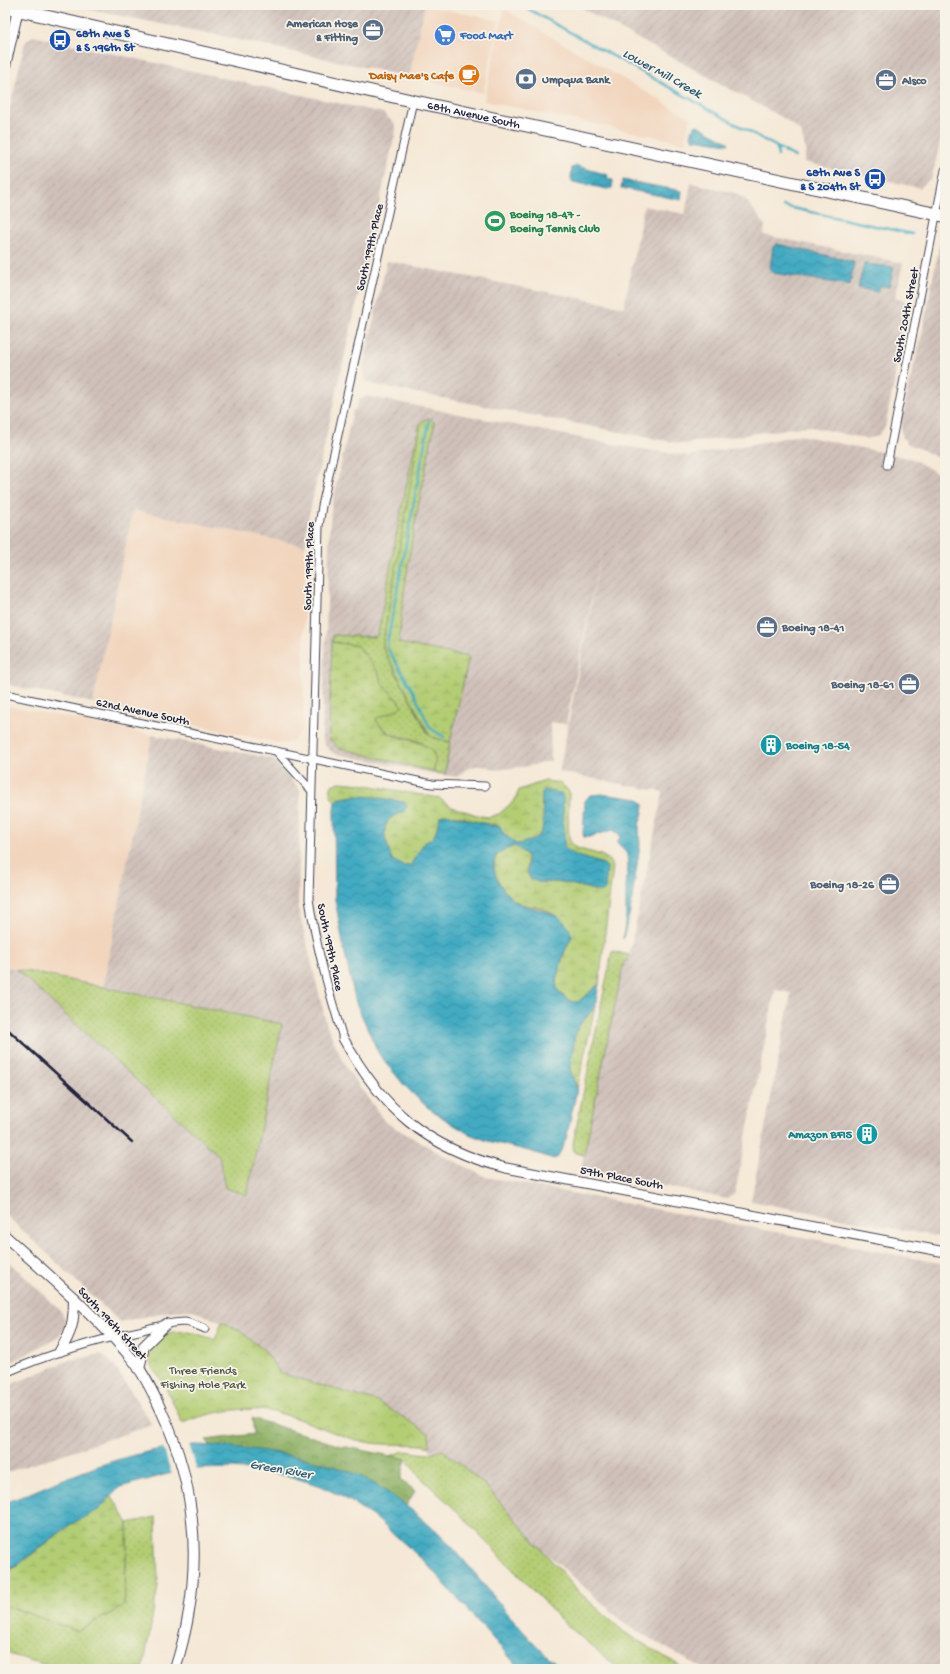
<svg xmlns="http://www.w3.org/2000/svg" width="950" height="1674" font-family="'Gochi Hand',sans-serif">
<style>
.built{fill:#f2d5bd}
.industrial{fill:url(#industrial-furrows)}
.grass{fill:url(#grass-dots);stroke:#6a7857}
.forest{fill:url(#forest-crowns);stroke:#586950}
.wetland{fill:url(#wetland-marsh);stroke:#6a7857}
.park{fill:url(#park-crowns);stroke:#6a7857}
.water{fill:url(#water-waves);stroke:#32667e}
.pier{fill:#f5e8d6}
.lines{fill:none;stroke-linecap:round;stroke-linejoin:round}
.stream{stroke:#42abc2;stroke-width:2.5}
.minor-casing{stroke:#424052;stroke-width:9}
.tertiary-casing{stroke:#424052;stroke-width:11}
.secondary-casing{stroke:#424052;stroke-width:12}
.primary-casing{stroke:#424052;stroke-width:14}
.minor{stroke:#fff;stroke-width:7}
.tertiary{stroke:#fff;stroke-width:9}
.secondary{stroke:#fff;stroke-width:10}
.primary{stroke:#fff;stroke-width:12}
.rail{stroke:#22223b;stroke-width:2.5}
.labels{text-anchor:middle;stroke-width:3.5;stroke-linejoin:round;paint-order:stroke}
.service-label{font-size:12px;font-weight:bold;fill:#4e5e75;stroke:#f7f3e8;text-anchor:end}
.transit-label{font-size:12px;font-weight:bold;fill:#164399;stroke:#f7f3e8;text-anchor:start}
.shop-label{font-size:12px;font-weight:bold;fill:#366cbe;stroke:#f7f3e8;text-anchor:start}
.food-label{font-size:12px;font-weight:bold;fill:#c56008;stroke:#f7f3e8;text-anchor:end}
.street-label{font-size:12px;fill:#22223b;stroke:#f7f3e8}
.leisure-label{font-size:12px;font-weight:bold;fill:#27864d;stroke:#f7f3e8;text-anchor:start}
.culture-label{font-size:12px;font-weight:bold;fill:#0d838f;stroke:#f7f3e8;text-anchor:start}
.park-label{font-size:12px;fill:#4e554c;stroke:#f7f3e8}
.water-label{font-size:13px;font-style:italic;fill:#2f5971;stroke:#f7f3e8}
</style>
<defs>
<pattern id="industrial-furrows" width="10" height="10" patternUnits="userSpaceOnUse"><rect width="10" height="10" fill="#cfc1ba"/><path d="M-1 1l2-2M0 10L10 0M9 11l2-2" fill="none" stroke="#b1a6a1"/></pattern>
<pattern id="grass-dots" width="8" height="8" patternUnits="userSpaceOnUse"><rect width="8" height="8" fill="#b3cd73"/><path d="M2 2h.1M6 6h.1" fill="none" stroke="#9ab064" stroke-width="1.8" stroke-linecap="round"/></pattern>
<pattern id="forest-crowns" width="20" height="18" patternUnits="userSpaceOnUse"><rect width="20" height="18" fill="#8eb065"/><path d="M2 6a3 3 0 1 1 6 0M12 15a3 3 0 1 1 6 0" fill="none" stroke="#748f54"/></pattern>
<pattern id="wetland-marsh" width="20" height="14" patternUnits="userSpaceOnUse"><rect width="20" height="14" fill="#b3cd73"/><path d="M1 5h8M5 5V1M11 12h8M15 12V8" fill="none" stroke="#9ab064"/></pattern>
<pattern id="park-crowns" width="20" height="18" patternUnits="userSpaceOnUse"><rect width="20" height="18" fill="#b3cd73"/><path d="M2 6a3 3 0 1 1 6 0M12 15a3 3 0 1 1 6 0" fill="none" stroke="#9ab064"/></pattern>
<pattern id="water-waves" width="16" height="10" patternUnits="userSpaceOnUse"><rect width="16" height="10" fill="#42abc2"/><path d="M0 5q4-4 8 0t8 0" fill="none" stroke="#378b9f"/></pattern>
</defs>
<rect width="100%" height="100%" fill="#f7f3e8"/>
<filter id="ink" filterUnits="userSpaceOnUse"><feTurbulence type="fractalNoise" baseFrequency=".025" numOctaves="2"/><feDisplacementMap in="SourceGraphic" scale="8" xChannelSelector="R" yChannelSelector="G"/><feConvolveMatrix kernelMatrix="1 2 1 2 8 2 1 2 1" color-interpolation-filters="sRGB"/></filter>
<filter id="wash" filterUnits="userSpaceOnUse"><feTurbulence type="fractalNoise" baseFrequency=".012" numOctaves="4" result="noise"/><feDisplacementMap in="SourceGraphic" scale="16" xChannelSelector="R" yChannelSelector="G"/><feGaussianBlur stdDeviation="0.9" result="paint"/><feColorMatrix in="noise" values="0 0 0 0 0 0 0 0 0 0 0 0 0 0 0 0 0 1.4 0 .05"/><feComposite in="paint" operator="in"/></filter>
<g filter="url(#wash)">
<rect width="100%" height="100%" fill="#f5e8d6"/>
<g class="built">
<polygon points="425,5 499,21 483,93 409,77"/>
<polygon points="504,9 690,118 685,143 484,101"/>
<polygon points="133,510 305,546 303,724 302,730 294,740 285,744 93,703"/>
<polygon points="5,705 152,735 103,987 5,966"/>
</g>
<g class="industrial">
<polygon points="66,5 425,5 409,77 207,33"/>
<polygon points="576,5 945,5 945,121 932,177 920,188 804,162 806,151 801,132 785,119"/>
<polygon points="33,36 383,113 394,123 396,130 331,415 307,524 305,546 133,510 93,703 5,684 5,130 24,46 26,41"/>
<polygon points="691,183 735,193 746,200 765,225 764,235 903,263 895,298 905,300 894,382 885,427 878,436 867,439 807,426 682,444 370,384 366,380 363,374 363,367 387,261 624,307 644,206 685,214"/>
<polygon points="945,241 945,462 923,450 908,444 903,438 901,431 909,384 921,339 939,247"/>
<polygon points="366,396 622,446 689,456 800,435 913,459 945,478 945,1238 751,1201 791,993 775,990 735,1193 727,1199 581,1169 624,960 628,961 663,792 559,772 606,528 566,724 550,722 551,761 529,766 495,770 486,766 475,766 465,770 458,777 440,775 333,753 325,745 322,738 330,523 332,504 353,410 355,410 359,400"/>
<polygon points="152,735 273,759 300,790 298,908 327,1026 347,1069 385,1122 446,1157 486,1177 945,1264 945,1669 703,1669 628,1626 430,1450 429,1433 378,1402 280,1373 265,1351 239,1330 192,1310 171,1311 120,1322 5,1214 5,966 16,969 219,1156 225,1188 282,1024 103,987"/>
<polygon points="5,1258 61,1311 66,1322 64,1329 58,1337 5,1366"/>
<polygon points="101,1354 107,1358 115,1366 152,1425 5,1473 5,1387 70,1360"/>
</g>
<g class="grass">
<path d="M423,420L383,641V648L428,734L432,737L450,742L445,774L434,772L435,759C431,754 426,745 420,742C400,733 392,741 376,720L377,718L402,705L382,683L378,672L358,646L332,642L333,635L375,637L378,634L398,526L419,425Z"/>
<polygon points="612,951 629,955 628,961 624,961 584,1155 574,1152 573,1144"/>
<polygon points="16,969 282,1024 247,1195 225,1188 219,1156"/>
<polygon points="443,1450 484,1484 580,1593 624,1632 685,1669 619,1669 562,1621 458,1512 419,1476 406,1459 390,1456 404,1451 426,1454"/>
<polygon points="156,1517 158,1586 143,1669 60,1669 5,1653 5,1605 77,1631 124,1606 128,1523"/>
</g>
<polygon class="forest" points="252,1418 341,1446 406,1459 401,1479 415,1491 406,1506 365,1479 281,1454 211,1446 206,1440 254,1434"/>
<g class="wetland">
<path d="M427,419H431L434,422V427C420,499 404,570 399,643L469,657L450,742L432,737L429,734L383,648V641L421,424L423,420Z"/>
<path d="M332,642L358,646L378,672L382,683L402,705C397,712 385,714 377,718L376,720C381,727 385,732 393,735C405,741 433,740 435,759C436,763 434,767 434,772L339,748L330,740L329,734Z"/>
<path d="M545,781L561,783L569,791C569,802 567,832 570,841C575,855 607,848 613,867L599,984L578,1002H573L565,998L557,989L556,980L564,953L572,936C566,930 555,915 548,911C538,906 526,907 516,901C503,894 486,868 498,854C501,850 510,848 515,846L527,855V873L538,882H562L602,892L604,864L571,854L566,850L541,803C550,825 542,843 516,844L502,832L500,826L478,822L455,815L435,834L432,839L424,843L410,866H404L392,860C389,849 379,831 388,820C391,816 400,813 405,811L341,798L335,801C329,796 329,792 332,785L339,782L361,784L439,798L452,807L480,816L489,817L499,814L515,800L519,790Z"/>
<polygon points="595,1007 577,1089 570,1069 575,1034 579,1026"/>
<polygon points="112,1496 128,1523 124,1606 77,1631 5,1605 5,1572 17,1566 71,1524 98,1510"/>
</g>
<path class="park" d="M222,1322L239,1330L265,1351L280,1373L378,1402L429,1433L430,1447L422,1445C405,1444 387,1445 371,1443C345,1439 320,1426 295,1418C255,1404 222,1408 182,1423C176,1408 169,1395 162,1381C158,1375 152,1369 150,1363C148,1356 150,1351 154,1345C166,1323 198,1333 215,1340Z"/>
<g class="water">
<polygon points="697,125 728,142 729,144 693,139 691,136 693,128"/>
<polygon points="577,166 608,175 607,179 613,180 612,188 607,189 573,182 571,179 572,168"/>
<polygon points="623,180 682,191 681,200 621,188"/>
<polygon points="777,244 854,262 850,285 773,273 770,269 773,247"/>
<polygon points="864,264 894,267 889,287 881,286 878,288 878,292 858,288"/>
<path d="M544,790L561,793L563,797L564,846C568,856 593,860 604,864L607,867L605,890L602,892L562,882H538L530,878C525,870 529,864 527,855L515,846C510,848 502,850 498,854C486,867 503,893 515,901C536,914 562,906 572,936L564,953L556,980L557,989L565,998L573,1002H578L599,984L595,1007L579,1026L575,1035L570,1069L577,1089L566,1139L558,1157L554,1159L529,1151L488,1141L469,1134L446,1120L426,1106L404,1085L379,1054L356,1003L344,950L335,899L334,811L335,801C354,791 384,799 404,802L407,806C404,812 400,813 394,816C377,826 388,846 392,860L404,866H410L424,843L432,839L435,834L440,816L446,814L489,825L500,826L502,832L516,844C521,844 525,842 529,841C552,834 540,810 542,792Z"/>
<polygon points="602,794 639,799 644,805 643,813 639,825 640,845 630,912 623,939 626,914 626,880 628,869 627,854 617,842 620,838 620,835 613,830 589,837 584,837 583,834 585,801 590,795"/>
<path d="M194,1445C244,1446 321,1456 366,1479C398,1497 428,1522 453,1548C483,1581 509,1618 540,1649C547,1656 556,1663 563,1669H520L425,1562L378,1520L350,1501L321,1486L292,1477L267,1472L232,1468L197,1469L172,1473L120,1487L98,1510L71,1524L16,1566L5,1572V1503C69,1478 123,1450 194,1445Z"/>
</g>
<polygon class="pier" points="189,1444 197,1471 172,1475 163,1447"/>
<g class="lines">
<g class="stream">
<polyline points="521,5 795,157"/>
<polyline points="777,147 778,156"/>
<polyline points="783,206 912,234"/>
<polyline points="429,422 387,644 388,649 414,693 430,728 444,737"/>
</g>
</g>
</g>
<g filter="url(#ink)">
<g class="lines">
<g class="minor-casing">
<g id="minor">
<polyline points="887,465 945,170"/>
<polyline points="5,694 432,784 485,786"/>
<polyline points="276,751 311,790"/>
<path d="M343,1038C329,992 316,947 309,899L319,526L322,506L413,101"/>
<path d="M5,1373C49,1354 92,1341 139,1331C154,1327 170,1322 185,1322C192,1323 198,1326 205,1329"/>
</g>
</g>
<g class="tertiary-casing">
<path id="tertiary" d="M343,1038C382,1109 426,1148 506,1168L945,1252"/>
</g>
<g class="secondary-casing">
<g id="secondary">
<polyline points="5,66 19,5"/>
<path d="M5,1236C49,1276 95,1314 133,1360C145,1375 153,1393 161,1410C201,1495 203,1581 175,1669"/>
<path d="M60,1351C72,1331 74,1322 74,1298"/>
<polyline points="139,1369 144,1346 166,1324"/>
</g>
</g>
<g class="primary-casing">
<g id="primary">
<path id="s1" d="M5,7L413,101L945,216"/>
</g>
</g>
<use href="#minor" class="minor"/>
<use href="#tertiary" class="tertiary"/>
<use href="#secondary" class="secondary"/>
<use href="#primary" class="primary"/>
<polyline class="rail" points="5,1027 132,1142"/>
</g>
</g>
<defs>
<g id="office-disc" transform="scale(1.15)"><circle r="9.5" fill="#5c6f8a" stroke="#f7f3e8"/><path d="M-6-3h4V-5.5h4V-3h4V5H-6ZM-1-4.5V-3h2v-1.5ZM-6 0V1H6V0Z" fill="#fff"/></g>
<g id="supermarket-disc" transform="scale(1.15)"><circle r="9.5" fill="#3f7fe0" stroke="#f7f3e8"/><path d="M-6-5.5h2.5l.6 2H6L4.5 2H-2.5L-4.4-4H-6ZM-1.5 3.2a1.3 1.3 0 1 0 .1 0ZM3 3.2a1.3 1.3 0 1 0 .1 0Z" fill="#fff"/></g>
<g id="bus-disc" transform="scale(1.15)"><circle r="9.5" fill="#1a4fb4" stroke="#f7f3e8"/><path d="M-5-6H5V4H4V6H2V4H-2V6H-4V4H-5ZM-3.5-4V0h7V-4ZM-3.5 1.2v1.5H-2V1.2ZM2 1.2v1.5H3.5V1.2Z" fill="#fff"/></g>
<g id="cafe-disc" transform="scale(1.15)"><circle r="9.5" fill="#e8710a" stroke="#f7f3e8"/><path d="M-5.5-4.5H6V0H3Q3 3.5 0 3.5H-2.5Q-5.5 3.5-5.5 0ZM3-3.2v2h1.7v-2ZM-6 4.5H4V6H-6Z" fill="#fff"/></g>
<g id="bank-disc" transform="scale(1.15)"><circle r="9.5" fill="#5c6f8a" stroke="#f7f3e8"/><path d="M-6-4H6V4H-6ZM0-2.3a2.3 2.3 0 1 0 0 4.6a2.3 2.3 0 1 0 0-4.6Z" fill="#fff"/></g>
<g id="stadium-disc" transform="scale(1.15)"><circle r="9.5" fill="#2e9e5b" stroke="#f7f3e8"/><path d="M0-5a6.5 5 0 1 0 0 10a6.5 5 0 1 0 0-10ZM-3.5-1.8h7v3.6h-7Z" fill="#fff"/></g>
<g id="building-disc" transform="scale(1.15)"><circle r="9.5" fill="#0f9aa8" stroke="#f7f3e8"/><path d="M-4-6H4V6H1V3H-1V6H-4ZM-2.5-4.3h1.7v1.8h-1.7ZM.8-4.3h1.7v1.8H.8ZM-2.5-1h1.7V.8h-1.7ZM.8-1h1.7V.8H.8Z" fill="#fff"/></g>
</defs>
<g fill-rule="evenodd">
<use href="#office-disc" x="373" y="30"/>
<use href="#supermarket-disc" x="445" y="35"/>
<use href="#bus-disc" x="60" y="40"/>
<use href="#cafe-disc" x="469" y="75"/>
<use href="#bank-disc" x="526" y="79"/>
<use href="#office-disc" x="886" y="80"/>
<use href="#bus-disc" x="875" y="179"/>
<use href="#stadium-disc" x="495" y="221"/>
<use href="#office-disc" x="767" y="627"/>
<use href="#office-disc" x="909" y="684"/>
<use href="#building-disc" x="771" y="745"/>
<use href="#office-disc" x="889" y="884"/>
<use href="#building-disc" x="867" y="1134"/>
</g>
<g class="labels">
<g class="service-label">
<text x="358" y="27">American Hose<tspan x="358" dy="14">&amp; Fitting</tspan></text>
<text x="542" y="83" text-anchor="start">Umpqua Bank</text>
<text x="902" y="84" text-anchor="start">Alsco</text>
<text x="782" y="631" text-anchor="start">Boeing 18-41</text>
<text x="894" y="688">Boeing 18-61</text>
<text x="874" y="888">Boeing 18-26</text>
</g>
<g class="transit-label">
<text x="76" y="37">68th Ave S<tspan x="76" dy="14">&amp; S 196th St</tspan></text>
<text x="860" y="176" text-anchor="end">68th Ave S<tspan x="860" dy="14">&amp; S 204th St</tspan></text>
</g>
<g class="shop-label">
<text x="460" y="39">Food Mart</text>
</g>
<g class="food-label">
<text x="454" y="79">Daisy Mae's Cafe</text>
</g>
<g class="street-label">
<text dy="4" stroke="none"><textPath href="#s1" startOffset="481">68th Avenue South</textPath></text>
<text transform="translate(369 247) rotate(-77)" y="4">South 199th Place</text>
<text transform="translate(905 315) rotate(-79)" y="4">South 204th Street</text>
<text transform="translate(308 566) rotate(-88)" y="4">South 199th Place</text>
<text transform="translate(143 711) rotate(12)" y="4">62nd Avenue South</text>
<text transform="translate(331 947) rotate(78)" y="4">South 199th Place</text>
<text transform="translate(622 1177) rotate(11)" y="4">59th Place South</text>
<text transform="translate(113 1323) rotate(47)" y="4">South 196th Street</text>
</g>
<g class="leisure-label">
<text x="510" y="218">Boeing 18-47 -<tspan x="510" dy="14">Boeing Tennis Club</tspan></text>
</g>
<g class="culture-label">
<text x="786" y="749">Boeing 18-54</text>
<text x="852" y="1138" text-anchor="end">Amazon BFI5</text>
</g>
<g class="park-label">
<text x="203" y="1374">Three Friends<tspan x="203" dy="14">Fishing Hole Park</tspan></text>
</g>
<g class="water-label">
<text transform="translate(663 72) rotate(29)" y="5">Lower Mill Creek</text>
<text transform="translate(281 1468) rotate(10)" y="5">Green River</text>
</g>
</g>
<rect width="950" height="1674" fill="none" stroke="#f7f3e8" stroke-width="20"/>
</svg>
